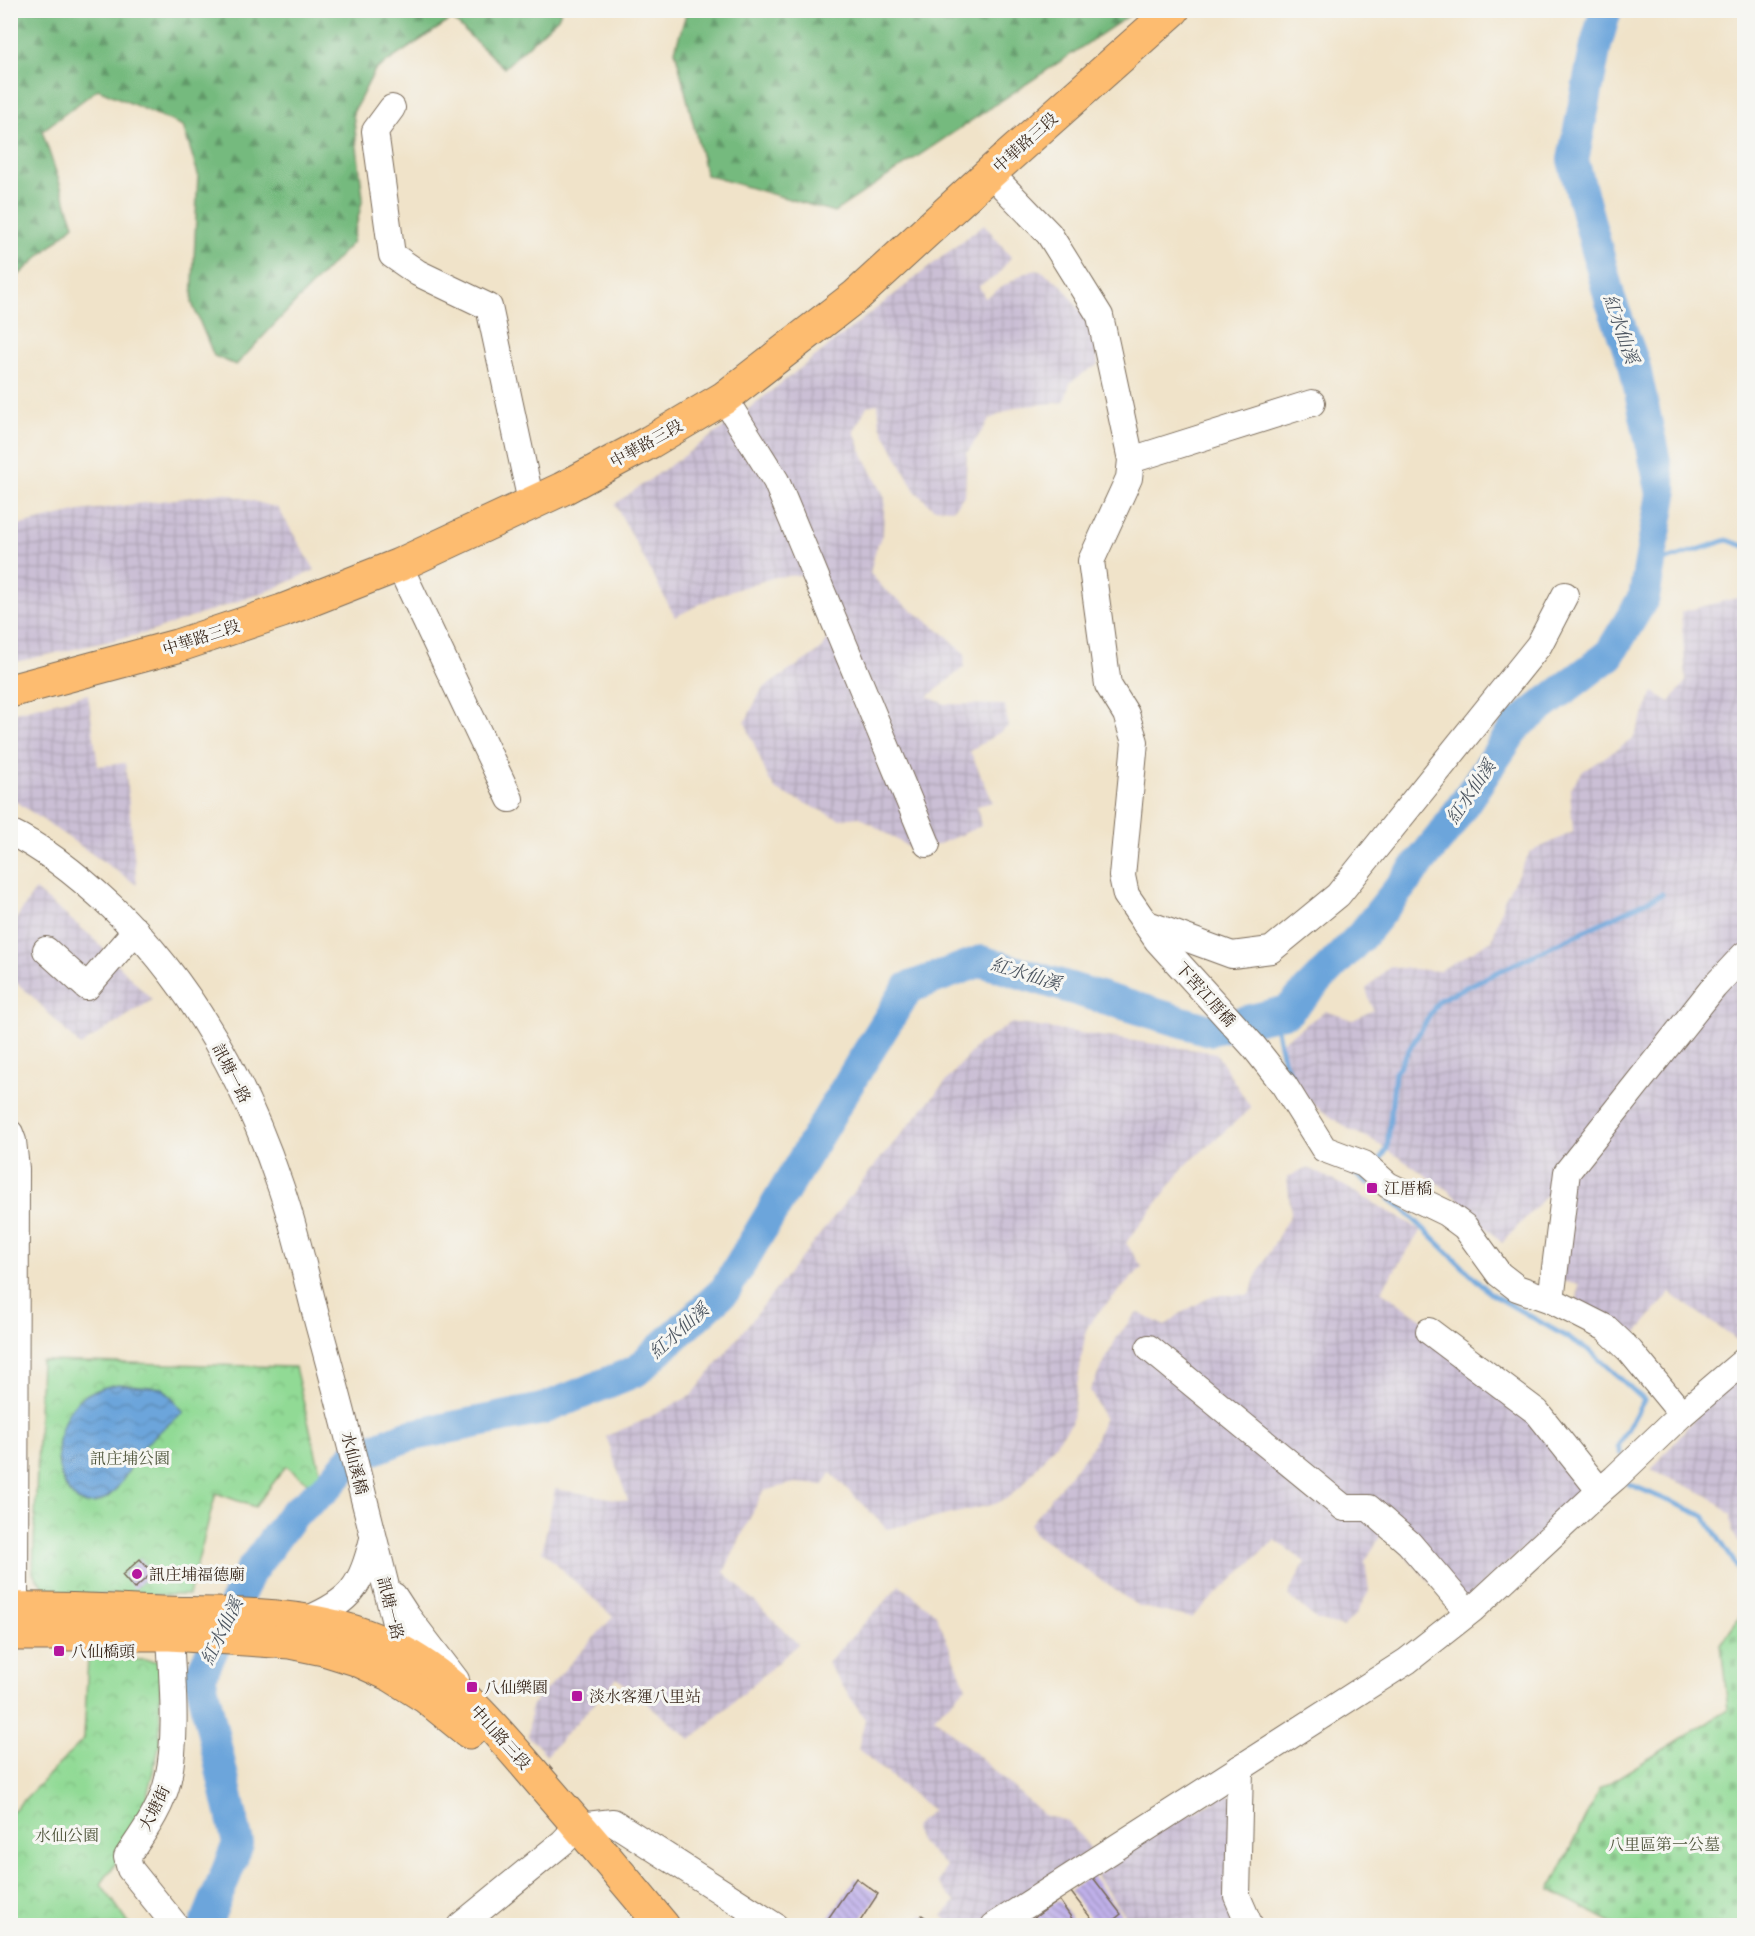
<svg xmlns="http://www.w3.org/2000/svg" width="1755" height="1936" font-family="'Libre Caslon Text','Noto Serif TC',serif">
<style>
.industrial{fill:url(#industrial-grid)}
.forest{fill:url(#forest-firs);stroke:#58724e;stroke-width:1.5}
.cemetery{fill:url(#cemetery-stones);stroke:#66825a;stroke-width:1.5}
.park{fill:url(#park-crowns);stroke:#66825a;stroke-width:1.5}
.water{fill:url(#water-waves);stroke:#54687c;stroke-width:1.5}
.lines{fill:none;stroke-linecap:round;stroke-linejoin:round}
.stream{stroke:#6ca5db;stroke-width:5}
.river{stroke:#6ca5db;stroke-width:32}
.building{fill:url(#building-back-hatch)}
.minor-casing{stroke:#7a6b5a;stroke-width:28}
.major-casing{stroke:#7a6b5a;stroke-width:35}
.minor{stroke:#fff;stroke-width:26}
.major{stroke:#fdbc70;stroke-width:33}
.poi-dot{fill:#b5179e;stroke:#f6f6f2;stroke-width:2}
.labels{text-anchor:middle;stroke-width:6;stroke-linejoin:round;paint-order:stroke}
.street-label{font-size:16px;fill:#3b2a1e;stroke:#f6f6f2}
.poi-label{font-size:16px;fill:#3b2a1e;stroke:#f6f6f2;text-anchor:start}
.park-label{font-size:16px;fill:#50563c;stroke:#f6f6f2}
.water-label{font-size:18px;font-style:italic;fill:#4c5560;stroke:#f6f6f2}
</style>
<defs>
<pattern id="industrial-grid" width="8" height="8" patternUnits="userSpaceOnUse" patternTransform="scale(1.5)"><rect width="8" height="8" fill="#cbbfd5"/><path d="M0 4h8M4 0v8" fill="none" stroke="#afa4b6"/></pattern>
<pattern id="forest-firs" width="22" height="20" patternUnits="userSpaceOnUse" patternTransform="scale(1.5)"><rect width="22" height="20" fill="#74ba7e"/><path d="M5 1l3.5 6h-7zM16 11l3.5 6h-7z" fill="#609767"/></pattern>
<pattern id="cemetery-stones" width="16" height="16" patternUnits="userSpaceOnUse" patternTransform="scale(1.5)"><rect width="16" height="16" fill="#91da95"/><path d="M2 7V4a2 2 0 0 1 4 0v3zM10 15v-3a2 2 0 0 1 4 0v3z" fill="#7ebb80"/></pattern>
<pattern id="park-crowns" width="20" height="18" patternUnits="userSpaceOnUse" patternTransform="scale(1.5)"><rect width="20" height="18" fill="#91da95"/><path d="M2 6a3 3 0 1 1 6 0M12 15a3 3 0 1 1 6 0" fill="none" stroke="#7ebb80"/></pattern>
<pattern id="water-waves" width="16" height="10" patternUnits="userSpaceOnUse" patternTransform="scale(1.5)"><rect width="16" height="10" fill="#6ca5db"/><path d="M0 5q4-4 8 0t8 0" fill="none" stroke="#5a87b1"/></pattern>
<pattern id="building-back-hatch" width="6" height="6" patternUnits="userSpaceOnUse" patternTransform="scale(1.5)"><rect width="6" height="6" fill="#c0b1ea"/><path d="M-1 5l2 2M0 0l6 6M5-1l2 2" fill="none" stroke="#9d90bd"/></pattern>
</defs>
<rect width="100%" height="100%" fill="#f6f6f2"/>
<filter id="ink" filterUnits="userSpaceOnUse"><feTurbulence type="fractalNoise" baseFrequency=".0167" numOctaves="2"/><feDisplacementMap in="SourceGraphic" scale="12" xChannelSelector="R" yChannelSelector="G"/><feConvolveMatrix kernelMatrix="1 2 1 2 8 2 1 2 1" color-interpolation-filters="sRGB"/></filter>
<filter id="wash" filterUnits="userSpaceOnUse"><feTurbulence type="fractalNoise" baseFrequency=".008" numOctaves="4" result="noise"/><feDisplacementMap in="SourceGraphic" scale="24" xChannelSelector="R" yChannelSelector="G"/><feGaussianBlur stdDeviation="1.35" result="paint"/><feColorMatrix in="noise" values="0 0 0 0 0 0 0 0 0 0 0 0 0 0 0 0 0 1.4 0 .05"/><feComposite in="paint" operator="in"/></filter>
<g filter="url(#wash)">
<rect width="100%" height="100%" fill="#f0e3c9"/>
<g class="industrial">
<polygon points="984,224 1011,257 997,276 979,286 985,298 1026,272 1040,270 1061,284 1094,330 1098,365 1082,374 1070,383 1064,402 1016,407 990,419 967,453 965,494 954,509 933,508 915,491 880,425 878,404 867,406 854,431 861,450 885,498 883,532 876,549 870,573 884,589 948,637 965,654 964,667 928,697 945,704 1005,705 1008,727 970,751 993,802 977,806 981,826 918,853 860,817 839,819 776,790 768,778 745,722 762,689 822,649 828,639 802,575 775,577 716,596 675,617 615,504 733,421"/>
<polygon points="224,493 278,508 315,570 273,589 150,632 11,663 11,527 80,511"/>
<polygon points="1744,596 1744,1345 1670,1293 1635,1335 1577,1301 1579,1285 1550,1278 1557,1202 1547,1195 1502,1243 1448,1190 1371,1139 1350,1130 1315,1106 1301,1093 1277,1045 1325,1011 1353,1020 1373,1010 1366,989 1389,967 1439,971 1492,940 1504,900 1530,852 1573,832 1570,789 1583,771 1633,739 1653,692 1670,702 1686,681 1681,612"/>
<polygon points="88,694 98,766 125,763 137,885 11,798 11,713"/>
<polygon points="35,890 91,936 152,1000 80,1046 33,997 11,978 11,927"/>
<polygon points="1012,1023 1216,1053 1251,1108 1186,1165 1126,1243 1142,1267 1093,1318 1086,1330 1071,1424 1021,1487 1006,1499 995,1504 887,1529 831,1473 824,1485 795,1483 763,1491 724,1572 798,1644 691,1740 617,1678 547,1755 528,1736 531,1706 613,1617 542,1551 555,1489 628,1501 606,1436 640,1422 692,1395 875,1165 977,1045"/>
<polygon points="1308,1168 1341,1184 1421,1230 1381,1291 1516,1384 1602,1481 1455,1608 1383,1532 1365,1561 1369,1591 1357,1613 1343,1627 1317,1620 1288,1595 1305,1562 1275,1540 1191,1618 1138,1606 1033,1533 1030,1524 1091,1449 1104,1419 1090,1390 1117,1337 1137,1312 1165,1326 1181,1313 1214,1295 1250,1295 1255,1278 1291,1213 1287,1177"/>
<polygon points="1744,1360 1744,1551 1733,1533 1731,1515 1709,1496 1651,1470"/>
<polygon points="900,1585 936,1614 966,1687 934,1717 1045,1816 1068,1821 1091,1849 983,1925 954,1925 942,1916 955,1902 938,1883 946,1866 920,1842 913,1828 932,1810 858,1749 865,1719 827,1663"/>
<polygon points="1228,1794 1241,1802 1236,1925 1122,1925 1128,1920 1096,1876 1134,1845"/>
</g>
<g class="forest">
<polygon points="11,10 561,10 561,11 558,18 504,68 452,19 375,70 353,113 363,198 352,243 236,365 214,356 192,303 198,174 183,126 98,89 42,131 74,225 11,282"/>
<polygon points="687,11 687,10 1136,11 834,212 706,175 675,50"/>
</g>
<polygon class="cemetery" points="1744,1611 1744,1925 1616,1925 1550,1890 1599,1789 1728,1710 1721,1644"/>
<g class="park">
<polygon points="41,1361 295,1367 322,1479 314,1488 286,1466 255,1507 216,1493 189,1595 63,1594 45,1589 33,1573"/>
<polygon points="88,1657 160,1661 160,1744 138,1831 101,1884 130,1925 11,1926 11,1813 84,1739"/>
</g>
<path class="water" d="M118,1384L163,1388L184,1412C171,1422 158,1432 146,1444C129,1463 119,1504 87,1504C79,1503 74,1498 69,1492C51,1466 56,1419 80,1399C91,1390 105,1387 118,1384Z"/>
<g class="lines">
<g class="stream">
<polyline points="1649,566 1727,540 1744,546"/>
<polyline points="1274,1015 1283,1060 1292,1076"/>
<polyline points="1381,1158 1387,1149 1395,1073 1439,1000 1662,894"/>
<polyline points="1351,1171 1368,1183"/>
<polyline points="1390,1199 1401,1207 1490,1293 1589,1350 1644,1400 1618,1446 1620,1453"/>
<polyline points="1629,1484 1704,1516 1738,1568 1744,1570"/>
</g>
<polyline class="river" points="205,1926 238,1844 200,1676 250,1572 292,1515 326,1488 353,1457 408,1436 543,1409 636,1371 725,1290 858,1068 908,988 981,961 1209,1030 1288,1011 1362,935 1446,830 1517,725 1609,655 1644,597 1662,494 1634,364 1610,299 1573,160 1596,45 1606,10"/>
</g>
<g id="blocks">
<g class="building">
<polygon points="140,1559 152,1573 134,1589 122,1575"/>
<polygon points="1091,1875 1121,1914 1106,1926 1097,1926 1070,1891"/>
<polygon points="856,1878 878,1894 857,1926 823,1926"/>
<polygon points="1059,1900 1077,1926 1023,1926 1037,1916"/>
<polygon points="922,1915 934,1923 933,1926 915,1926"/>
</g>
</g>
</g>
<g filter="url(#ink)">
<use href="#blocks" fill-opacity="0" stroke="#7a6b5a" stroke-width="1.5"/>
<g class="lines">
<g class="minor-casing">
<g id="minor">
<polyline points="392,108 375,131 392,255 418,273 489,307 531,502"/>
<polyline points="990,173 1049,234 1100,316 1131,460 1129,478 1091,561 1108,685 1126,714 1135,742 1122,876 1126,895 1157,940 1254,1047 1284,1085 1324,1149 1364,1164 1388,1185 1446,1213 1465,1227 1499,1274 1517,1288 1551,1300 1606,1328 1630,1351 1682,1414"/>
<polyline points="724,398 776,481 927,844"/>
<polyline points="1131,460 1312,403"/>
<polyline points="399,565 510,799"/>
<path d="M10,832C46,849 83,880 112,907C191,983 244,1079 279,1182C296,1229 306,1279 319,1327C349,1435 375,1543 402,1651L396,1664"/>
<polyline points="1145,923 1232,955 1271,950 1338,895 1539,645 1565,595"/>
<polyline points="46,950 87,987 136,930"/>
<polyline points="10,1133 13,1141 16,1169 15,1609"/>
<polyline points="1551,1300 1567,1172 1714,987 1744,955"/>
<polyline points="1429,1331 1537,1412 1600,1491"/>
<polyline points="1149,1348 1344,1508 1369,1508 1409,1543 1468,1612"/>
<polyline points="394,1596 407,1616 456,1680"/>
<path d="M308,1619C353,1600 361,1585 373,1539"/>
<path d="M170,1634C172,1681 178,1733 168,1779C162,1808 143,1833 127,1857L130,1869L176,1926"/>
<polyline points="1240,1768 1237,1896 1250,1926"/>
<polyline points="460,1926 563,1842 578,1826 613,1822 775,1926"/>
<polyline points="994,1926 1407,1661 1473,1609 1600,1491 1615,1478 1682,1414 1744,1361"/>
</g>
</g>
<g class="major-casing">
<g id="major">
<polyline points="10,691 177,646 282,611 399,565 562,489 650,442 724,398 857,295 990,173 1173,10"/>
<path d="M10,1609C61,1608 111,1611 161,1613C243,1615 326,1611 400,1651C460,1683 502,1737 545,1787C585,1833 624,1879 663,1926"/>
<polyline points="10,1634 170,1634 290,1642 324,1649 356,1659 391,1675 426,1697 469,1732"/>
</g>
</g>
<use href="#minor" class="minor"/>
<use href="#major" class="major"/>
</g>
</g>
<g class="poi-dot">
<rect x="1366" y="1182" width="12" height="12" rx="3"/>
<circle cx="137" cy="1574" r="6"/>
<rect x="53" y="1645" width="12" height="12" rx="3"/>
<rect x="466" y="1681" width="12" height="12" rx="3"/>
<rect x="571" y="1690" width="12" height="12" rx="3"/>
</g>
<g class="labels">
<g class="street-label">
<text transform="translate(1025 142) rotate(-42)" y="6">中華路三段</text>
<text transform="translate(646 443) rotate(-29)" y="6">中華路三段</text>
<text transform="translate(201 637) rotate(-18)" y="6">中華路三段</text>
<text transform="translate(1206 994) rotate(48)" y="6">下罟江厝橋</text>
<text transform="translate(232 1073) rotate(63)" y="6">訊塘一路</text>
<text transform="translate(355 1463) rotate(76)" y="6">水仙溪橋</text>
<text transform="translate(391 1608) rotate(76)" y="6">訊塘一路</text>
<text transform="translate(501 1737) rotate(48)" y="6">中山路三段</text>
<text transform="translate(154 1808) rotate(-64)" y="6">大塘街</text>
</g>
<g class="poi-label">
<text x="1384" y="1194">江厝橋</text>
<text x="149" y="1580">訊庄埔福德廟</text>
<text x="71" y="1657">八仙橋頭</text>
<text x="484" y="1693">八仙樂園</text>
<text x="589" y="1702">淡水客運八里站</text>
</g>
<g class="park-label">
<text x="130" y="1464">訊庄埔公園</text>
<text x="67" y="1841">水仙公園</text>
<text x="1664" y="1850">八里區第一公墓</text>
</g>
<g class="water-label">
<text transform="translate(1621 329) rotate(71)" y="6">紅水仙溪</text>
<text transform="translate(1471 792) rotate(-56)" y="6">紅水仙溪</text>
<text transform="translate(1026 974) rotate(17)" y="6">紅水仙溪</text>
<text transform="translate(679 1331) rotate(-42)" y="6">紅水仙溪</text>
<text transform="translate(222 1631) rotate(-64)" y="6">紅水仙溪</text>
</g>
</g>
<rect width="1755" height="1936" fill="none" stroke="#f6f6f2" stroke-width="36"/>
</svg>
